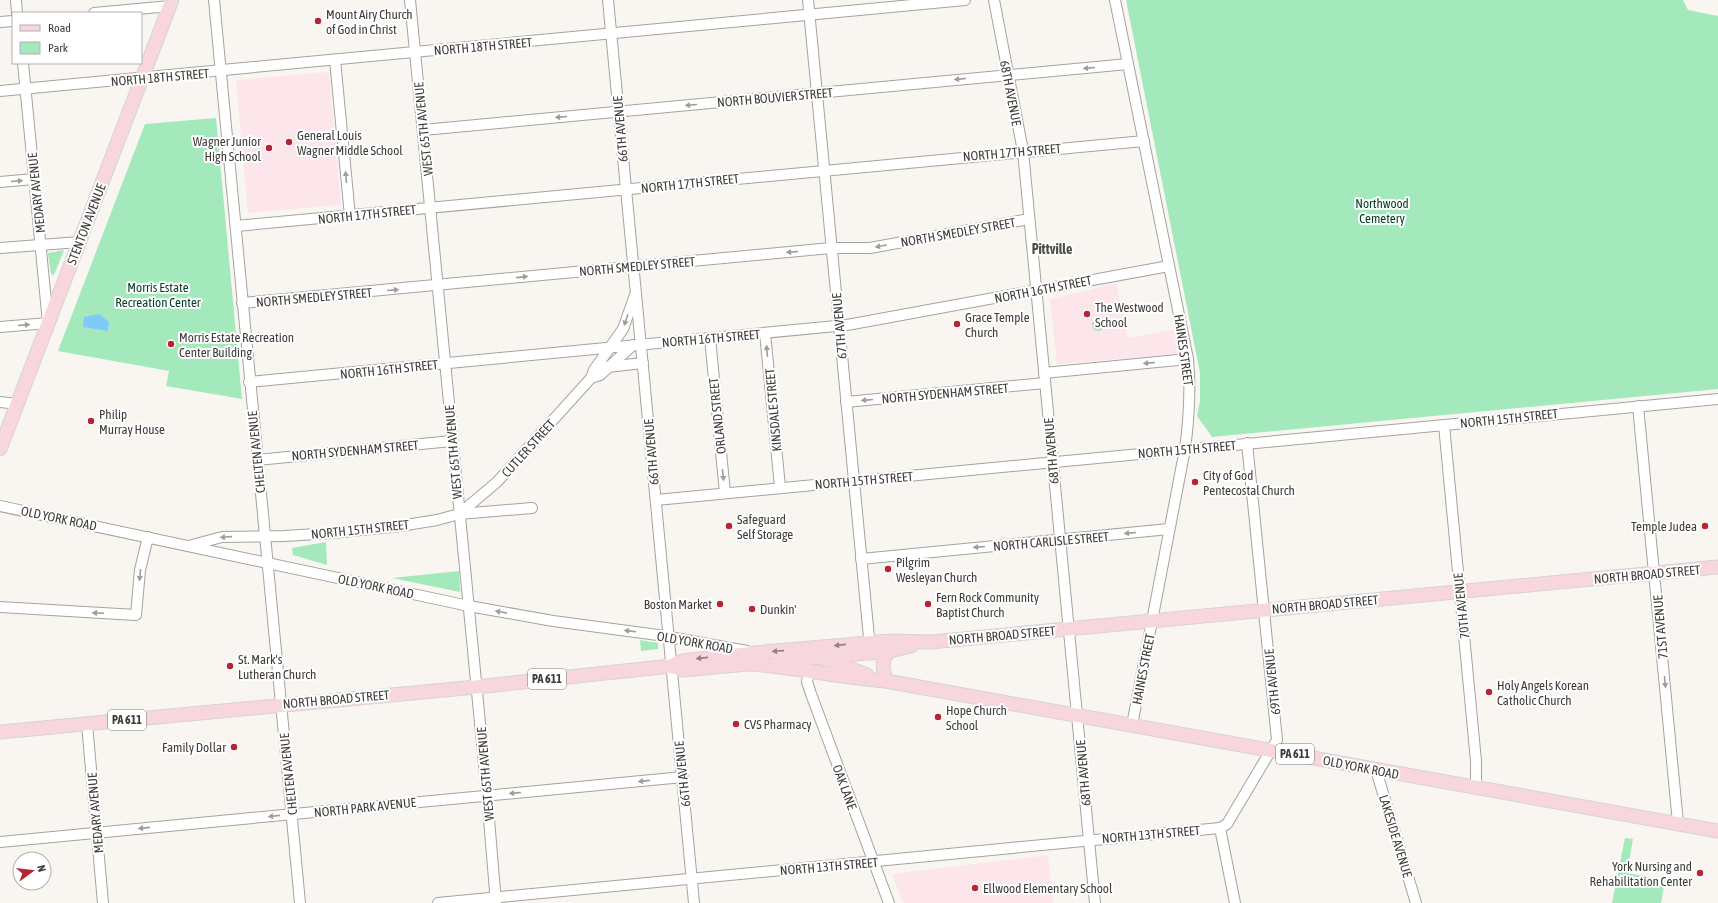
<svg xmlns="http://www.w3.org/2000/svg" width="1718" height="903" font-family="'Asap Condensed',sans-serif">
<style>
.education{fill:#fce6eb}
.green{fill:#a4e9bc}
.water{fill:#80caf7}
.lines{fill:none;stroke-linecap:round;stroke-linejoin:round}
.minor-casing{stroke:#a5a39e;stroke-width:12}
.major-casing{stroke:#d5d4d4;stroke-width:15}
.minor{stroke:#fff;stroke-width:10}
.major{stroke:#f7d6dd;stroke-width:13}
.oneway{fill:#9e9e9d}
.oneway2{fill:#918284}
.poi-dot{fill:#b72535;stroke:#fff;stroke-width:1.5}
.labels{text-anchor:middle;stroke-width:4;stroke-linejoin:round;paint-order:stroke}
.shield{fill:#fff;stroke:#787776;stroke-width:1}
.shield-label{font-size:12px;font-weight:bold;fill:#3e3d3b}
.poi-label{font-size:13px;fill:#3e3d3b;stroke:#fff;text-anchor:start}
.street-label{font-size:13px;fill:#3e3d3b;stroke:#fff}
.park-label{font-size:13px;fill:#033e21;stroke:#fff}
.neighbourhood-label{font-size:14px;font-weight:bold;fill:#4f4d49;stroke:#fff}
</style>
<rect width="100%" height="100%" fill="#f9f6f2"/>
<g class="education">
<polygon points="329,72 341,205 248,213 236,80"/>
<polygon points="1116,283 1128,338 1176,329 1180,354 1057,364 1050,299"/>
<polygon points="1048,855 1053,903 903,903 892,874"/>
</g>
<g class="green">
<polygon points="1126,0 1683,0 1688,10 1718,16 1718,389 1212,437 1197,416 1200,401 1200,373"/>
<polygon points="216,118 242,399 166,386 169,371 58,351 145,124"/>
<polygon points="64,250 54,275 51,274 48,253"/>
<circle cx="1098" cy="325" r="6"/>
<polygon points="326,542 327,565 293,555 292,548"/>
<polygon points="459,571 460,592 392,578"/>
<polygon points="640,640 658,643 658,649 641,651"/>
<polygon points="1625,838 1633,839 1627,873 1665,880 1661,903 1612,903"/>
</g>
<polygon class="water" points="99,314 109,322 108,331 83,327 84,317"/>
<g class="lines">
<g class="minor-casing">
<g id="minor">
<polyline points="16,0 17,13"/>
<polyline points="214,0 300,903"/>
<polyline points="410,0 487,795 496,903"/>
<polyline points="608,0 694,903"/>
<polyline points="808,0 870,648"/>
<polyline points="994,0 1023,151 1095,903"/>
<path d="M1115,0L1188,359C1191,390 1189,419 1185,449L1132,725"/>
<polyline points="94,13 170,6"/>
<polyline points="0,22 13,21"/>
<polyline points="335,60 350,216"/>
<polyline points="0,91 965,0"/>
<polyline points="423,130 1128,64"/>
<polyline points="0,182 34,179"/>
<polyline points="236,226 1144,141"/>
<polyline points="0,248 79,242"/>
<polyline points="242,303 831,248 870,248 1029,219"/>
<polyline points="0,327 48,323 23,63"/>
<polyline points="765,333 780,487"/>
<polyline points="710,338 725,493"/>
<polyline points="607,367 643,363"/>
<polyline points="1044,373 1188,359"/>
<polyline points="591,378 600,375 633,345"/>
<polyline points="249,382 847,325 1169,266"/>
<polyline points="0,402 17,404"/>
<polyline points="846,402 1045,383"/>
<polyline points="1638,406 1678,823"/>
<polyline points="1444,425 1476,761 1476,788"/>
<polyline points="257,460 452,441"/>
<polyline points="656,500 1718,399"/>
<polyline points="0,506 469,606 553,621 658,635 747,651"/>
<polyline points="459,514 497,482 591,378 594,370 623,329 635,295"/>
<polyline points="192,545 222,537 284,536 333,533 400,526 437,520 459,514 532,508"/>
<polyline points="861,559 1169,529"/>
<polyline points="0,607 136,615 140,570 148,537"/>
<polyline points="809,671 807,682 811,694 889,903"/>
<polyline points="87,724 103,903"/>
<polyline points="1376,770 1416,903"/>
<polyline points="0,842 683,777"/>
<polyline points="438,903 1220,828"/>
<polyline points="1235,903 1220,828 1227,824 1277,740 1247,443"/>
</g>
</g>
<g class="major-casing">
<g id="major">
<polyline points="0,449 172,0"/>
<polyline points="822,658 867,675"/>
<polyline points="778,661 890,651 911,646"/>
<path d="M751,664C796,667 840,678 886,681L1718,831"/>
<polyline points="671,666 683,670 759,663"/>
<path d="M886,681C883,670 880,659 890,651"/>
<polyline points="0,732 476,687 671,666 682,661 755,653 890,641 931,642 1718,567"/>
</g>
</g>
<use href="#minor" class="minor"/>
<use href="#major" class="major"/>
</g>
<defs><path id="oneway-solid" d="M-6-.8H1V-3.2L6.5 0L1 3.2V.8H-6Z"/></defs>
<g class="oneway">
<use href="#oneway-solid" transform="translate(1089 68) rotate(175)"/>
<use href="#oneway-solid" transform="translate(960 79) rotate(175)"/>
<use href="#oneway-solid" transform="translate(691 105) rotate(175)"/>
<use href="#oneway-solid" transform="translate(561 117) rotate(175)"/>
<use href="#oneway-solid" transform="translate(346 177) rotate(-95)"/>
<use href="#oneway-solid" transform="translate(17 181) rotate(-5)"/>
<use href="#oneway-solid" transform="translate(881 246) rotate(170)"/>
<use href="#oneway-solid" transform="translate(792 252) rotate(175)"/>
<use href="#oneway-solid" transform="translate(522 277) rotate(-6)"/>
<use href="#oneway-solid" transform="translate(393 290) rotate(-5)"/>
<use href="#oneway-solid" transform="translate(626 320) rotate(109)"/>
<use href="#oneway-solid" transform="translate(24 325) rotate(-5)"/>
<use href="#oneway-solid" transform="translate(767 351) rotate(-95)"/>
<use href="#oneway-solid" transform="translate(1149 363) rotate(175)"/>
<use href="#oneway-solid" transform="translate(867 400) rotate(175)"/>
<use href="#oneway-solid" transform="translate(723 475) rotate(84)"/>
<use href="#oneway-solid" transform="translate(1130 533) rotate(175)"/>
<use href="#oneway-solid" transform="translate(226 537) rotate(176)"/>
<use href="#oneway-solid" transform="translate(979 547) rotate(175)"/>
<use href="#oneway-solid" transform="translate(140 575) rotate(96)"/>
<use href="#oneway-solid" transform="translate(501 612) rotate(-169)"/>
<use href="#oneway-solid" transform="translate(98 613) rotate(-177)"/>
<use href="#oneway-solid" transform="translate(630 631) rotate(-173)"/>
<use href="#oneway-solid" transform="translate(1665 682) rotate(85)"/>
<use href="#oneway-solid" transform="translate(644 781) rotate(174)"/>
<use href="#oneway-solid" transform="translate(515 793) rotate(175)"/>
<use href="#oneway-solid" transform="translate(274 816) rotate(174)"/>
<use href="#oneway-solid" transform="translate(144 828) rotate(174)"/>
</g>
<g class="oneway2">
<use href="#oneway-solid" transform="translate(840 645) rotate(174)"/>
<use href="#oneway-solid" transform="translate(778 651) rotate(176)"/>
<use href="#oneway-solid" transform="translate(702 658) rotate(174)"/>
</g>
<g class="poi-dot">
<circle cx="318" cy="21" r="4"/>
<circle cx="289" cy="142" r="4"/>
<circle cx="269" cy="148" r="4"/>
<circle cx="1087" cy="314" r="4"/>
<circle cx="957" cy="324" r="4"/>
<circle cx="171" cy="344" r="4"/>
<circle cx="91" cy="421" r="4"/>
<circle cx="1195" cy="482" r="4"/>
<circle cx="729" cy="526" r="4"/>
<circle cx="1705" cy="526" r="4"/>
<circle cx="888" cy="569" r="4"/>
<circle cx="720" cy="604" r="4"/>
<circle cx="928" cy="604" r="4"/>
<circle cx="752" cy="609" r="4"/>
<circle cx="230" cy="666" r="4"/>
<circle cx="1489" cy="692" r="4"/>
<circle cx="938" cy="717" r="4"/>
<circle cx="736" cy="724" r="4"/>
<circle cx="234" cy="747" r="4"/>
<circle cx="1700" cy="873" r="4"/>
<circle cx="975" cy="888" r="4"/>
</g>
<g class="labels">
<g class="shield">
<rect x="528" y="669" width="38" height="20" rx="3"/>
<rect x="108" y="710" width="38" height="20" rx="3"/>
<rect x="1276" y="744" width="38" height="20" rx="3"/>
</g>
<g class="shield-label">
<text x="547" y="683">PA 611</text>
<text x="127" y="724">PA 611</text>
<text x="1295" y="758">PA 611</text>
</g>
<g class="poi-label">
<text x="326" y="19">Mount Airy Church<tspan x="326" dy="15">of God in Christ</tspan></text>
<text x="297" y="140">General Louis<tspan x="297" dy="15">Wagner Middle School</tspan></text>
<text x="261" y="146" text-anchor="end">Wagner Junior<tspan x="261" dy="15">High School</tspan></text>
<text x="1095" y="312">The Westwood<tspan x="1095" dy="15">School</tspan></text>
<text x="965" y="322">Grace Temple<tspan x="965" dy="15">Church</tspan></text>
<text x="179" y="342">Morris Estate Recreation<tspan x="179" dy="15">Center Building</tspan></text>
<text x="99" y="419">Philip<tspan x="99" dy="15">Murray House</tspan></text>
<text x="1203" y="480">City of God<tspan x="1203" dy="15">Pentecostal Church</tspan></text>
<text x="737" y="524">Safeguard<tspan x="737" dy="15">Self Storage</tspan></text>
<text x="1697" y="531" text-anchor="end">Temple Judea</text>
<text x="896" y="567">Pilgrim<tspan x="896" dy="15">Wesleyan Church</tspan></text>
<text x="936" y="602">Fern Rock Community<tspan x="936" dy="15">Baptist Church</tspan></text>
<text x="712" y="609" text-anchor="end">Boston Market</text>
<text x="760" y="614">Dunkin'</text>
<text x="238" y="664">St. Mark's<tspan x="238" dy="15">Lutheran Church</tspan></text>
<text x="1497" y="690">Holy Angels Korean<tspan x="1497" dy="15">Catholic Church</tspan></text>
<text x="946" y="715">Hope Church<tspan x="946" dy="15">School</tspan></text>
<text x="744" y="729">CVS Pharmacy</text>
<text x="226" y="752" text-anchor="end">Family Dollar</text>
<text x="1692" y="871" text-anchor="end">York Nursing and<tspan x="1692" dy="15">Rehabilitation Center</tspan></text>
<text x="983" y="893">Ellwood Elementary School</text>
</g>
<g class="street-label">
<text transform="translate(483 46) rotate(-5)" y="5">NORTH 18TH STREET</text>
<text transform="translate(160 77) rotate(-5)" y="5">NORTH 18TH STREET</text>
<text transform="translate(1011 93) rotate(79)" y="5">68TH AVENUE</text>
<text transform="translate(775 97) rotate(-5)" y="5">NORTH BOUVIER STREET</text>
<text transform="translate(423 129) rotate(-96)" y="5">WEST 65TH AVENUE</text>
<text transform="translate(620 129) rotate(-95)" y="5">66TH AVENUE</text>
<text transform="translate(1012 152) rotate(-5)" y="5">NORTH 17TH STREET</text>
<text transform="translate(690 183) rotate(-6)" y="5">NORTH 17TH STREET</text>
<text transform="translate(36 193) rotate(-96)" y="5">MEDARY AVENUE</text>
<text transform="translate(367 214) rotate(-6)" y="5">NORTH 17TH STREET</text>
<text transform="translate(86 224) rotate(-69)" y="5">STENTON AVENUE</text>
<text transform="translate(958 232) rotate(-10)" y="5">NORTH SMEDLEY STREET</text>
<text transform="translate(637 266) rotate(-5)" y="5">NORTH SMEDLEY STREET</text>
<text transform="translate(1043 289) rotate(-11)" y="5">NORTH 16TH STREET</text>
<text transform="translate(314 297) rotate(-5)" y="5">NORTH SMEDLEY STREET</text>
<text transform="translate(839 326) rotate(-95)" y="5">67TH AVENUE</text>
<text transform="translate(711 338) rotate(-5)" y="5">NORTH 16TH STREET</text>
<text transform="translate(1184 350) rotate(82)" y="5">HAINES STREET</text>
<text transform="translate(389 369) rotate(-6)" y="5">NORTH 16TH STREET</text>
<text transform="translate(945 393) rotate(-5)" y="5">NORTH SYDENHAM STREET</text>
<text transform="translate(773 410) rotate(-95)" y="5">KINSDALE STREET</text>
<text transform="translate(717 416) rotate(-96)" y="5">ORLAND STREET</text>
<text transform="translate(1509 418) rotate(-6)" y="5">NORTH 15TH STREET</text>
<text transform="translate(528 448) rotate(-48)" y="5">CUTLER STREET</text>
<text transform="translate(1187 449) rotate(-5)" y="5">NORTH 15TH STREET</text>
<text transform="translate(355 450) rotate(-5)" y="5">NORTH SYDENHAM STREET</text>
<text transform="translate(1051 451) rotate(-95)" y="5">68TH AVENUE</text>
<text transform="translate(256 452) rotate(-96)" y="5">CHELTEN AVENUE</text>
<text transform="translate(453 452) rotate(-95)" y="5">WEST 65TH AVENUE</text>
<text transform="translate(651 452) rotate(-95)" y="5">66TH AVENUE</text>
<text transform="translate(864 480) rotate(-5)" y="5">NORTH 15TH STREET</text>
<text transform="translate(59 518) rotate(12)" y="5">OLD YORK ROAD</text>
<text transform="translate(360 529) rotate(-6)" y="5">NORTH 15TH STREET</text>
<text transform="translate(1051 541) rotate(-5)" y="5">NORTH CARLISLE STREET</text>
<text transform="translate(1647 574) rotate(-5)" y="5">NORTH BROAD STREET</text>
<text transform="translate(376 586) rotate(12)" y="5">OLD YORK ROAD</text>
<text transform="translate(1325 604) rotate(-5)" y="5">NORTH BROAD STREET</text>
<text transform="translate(1461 606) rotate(-96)" y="5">70TH AVENUE</text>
<text transform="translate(1660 627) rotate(-95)" y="5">71ST AVENUE</text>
<text transform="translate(1002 635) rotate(-5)" y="5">NORTH BROAD STREET</text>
<text transform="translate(695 642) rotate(10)" y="5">OLD YORK ROAD</text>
<text transform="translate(1143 669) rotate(-79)" y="5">HAINES STREET</text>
<text transform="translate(1272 682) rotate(-96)" y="5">69TH AVENUE</text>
<text transform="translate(336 699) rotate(-5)" y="5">NORTH BROAD STREET</text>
<text transform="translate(1361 767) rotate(11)" y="5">OLD YORK ROAD</text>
<text transform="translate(1083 773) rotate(-95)" y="5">68TH AVENUE</text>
<text transform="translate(288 774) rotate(-96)" y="5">CHELTEN AVENUE</text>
<text transform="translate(485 774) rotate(-95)" y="5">WEST 65TH AVENUE</text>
<text transform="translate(682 774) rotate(-96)" y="5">66TH AVENUE</text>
<text transform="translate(845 787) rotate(70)" y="5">OAK LANE</text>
<text transform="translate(365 807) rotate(-6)" y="5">NORTH PARK AVENUE</text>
<text transform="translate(95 813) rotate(-95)" y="5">MEDARY AVENUE</text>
<text transform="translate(1151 834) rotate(-5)" y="5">NORTH 13TH STREET</text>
<text transform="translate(1396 836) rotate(73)" y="5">LAKESIDE AVENUE</text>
<text transform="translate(829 866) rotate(-5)" y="5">NORTH 13TH STREET</text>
</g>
<g class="park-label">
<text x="1382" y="208">Northwood<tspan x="1382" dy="15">Cemetery</tspan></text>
<text x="158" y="292">Morris Estate<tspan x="158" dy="15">Recreation Center</tspan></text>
</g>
<g class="neighbourhood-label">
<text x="1052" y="254">Pittville</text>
</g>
</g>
<rect x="12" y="12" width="130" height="52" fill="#ffffff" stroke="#b2b1b1"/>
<rect x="20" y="25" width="20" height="6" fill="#f7d6dd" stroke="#b2b1b1"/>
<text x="48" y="32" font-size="12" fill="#3e3d3b">Road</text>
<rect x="20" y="42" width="20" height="12" fill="#a4e9bc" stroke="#b2b1b1"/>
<text x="48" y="52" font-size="12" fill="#3e3d3b">Park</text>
<g transform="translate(32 871) rotate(75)"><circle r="19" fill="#ffffff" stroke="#b2b1b1"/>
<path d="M0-3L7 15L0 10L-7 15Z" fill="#b72535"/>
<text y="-6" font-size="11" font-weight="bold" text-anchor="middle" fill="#3e3d3b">N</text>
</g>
</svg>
